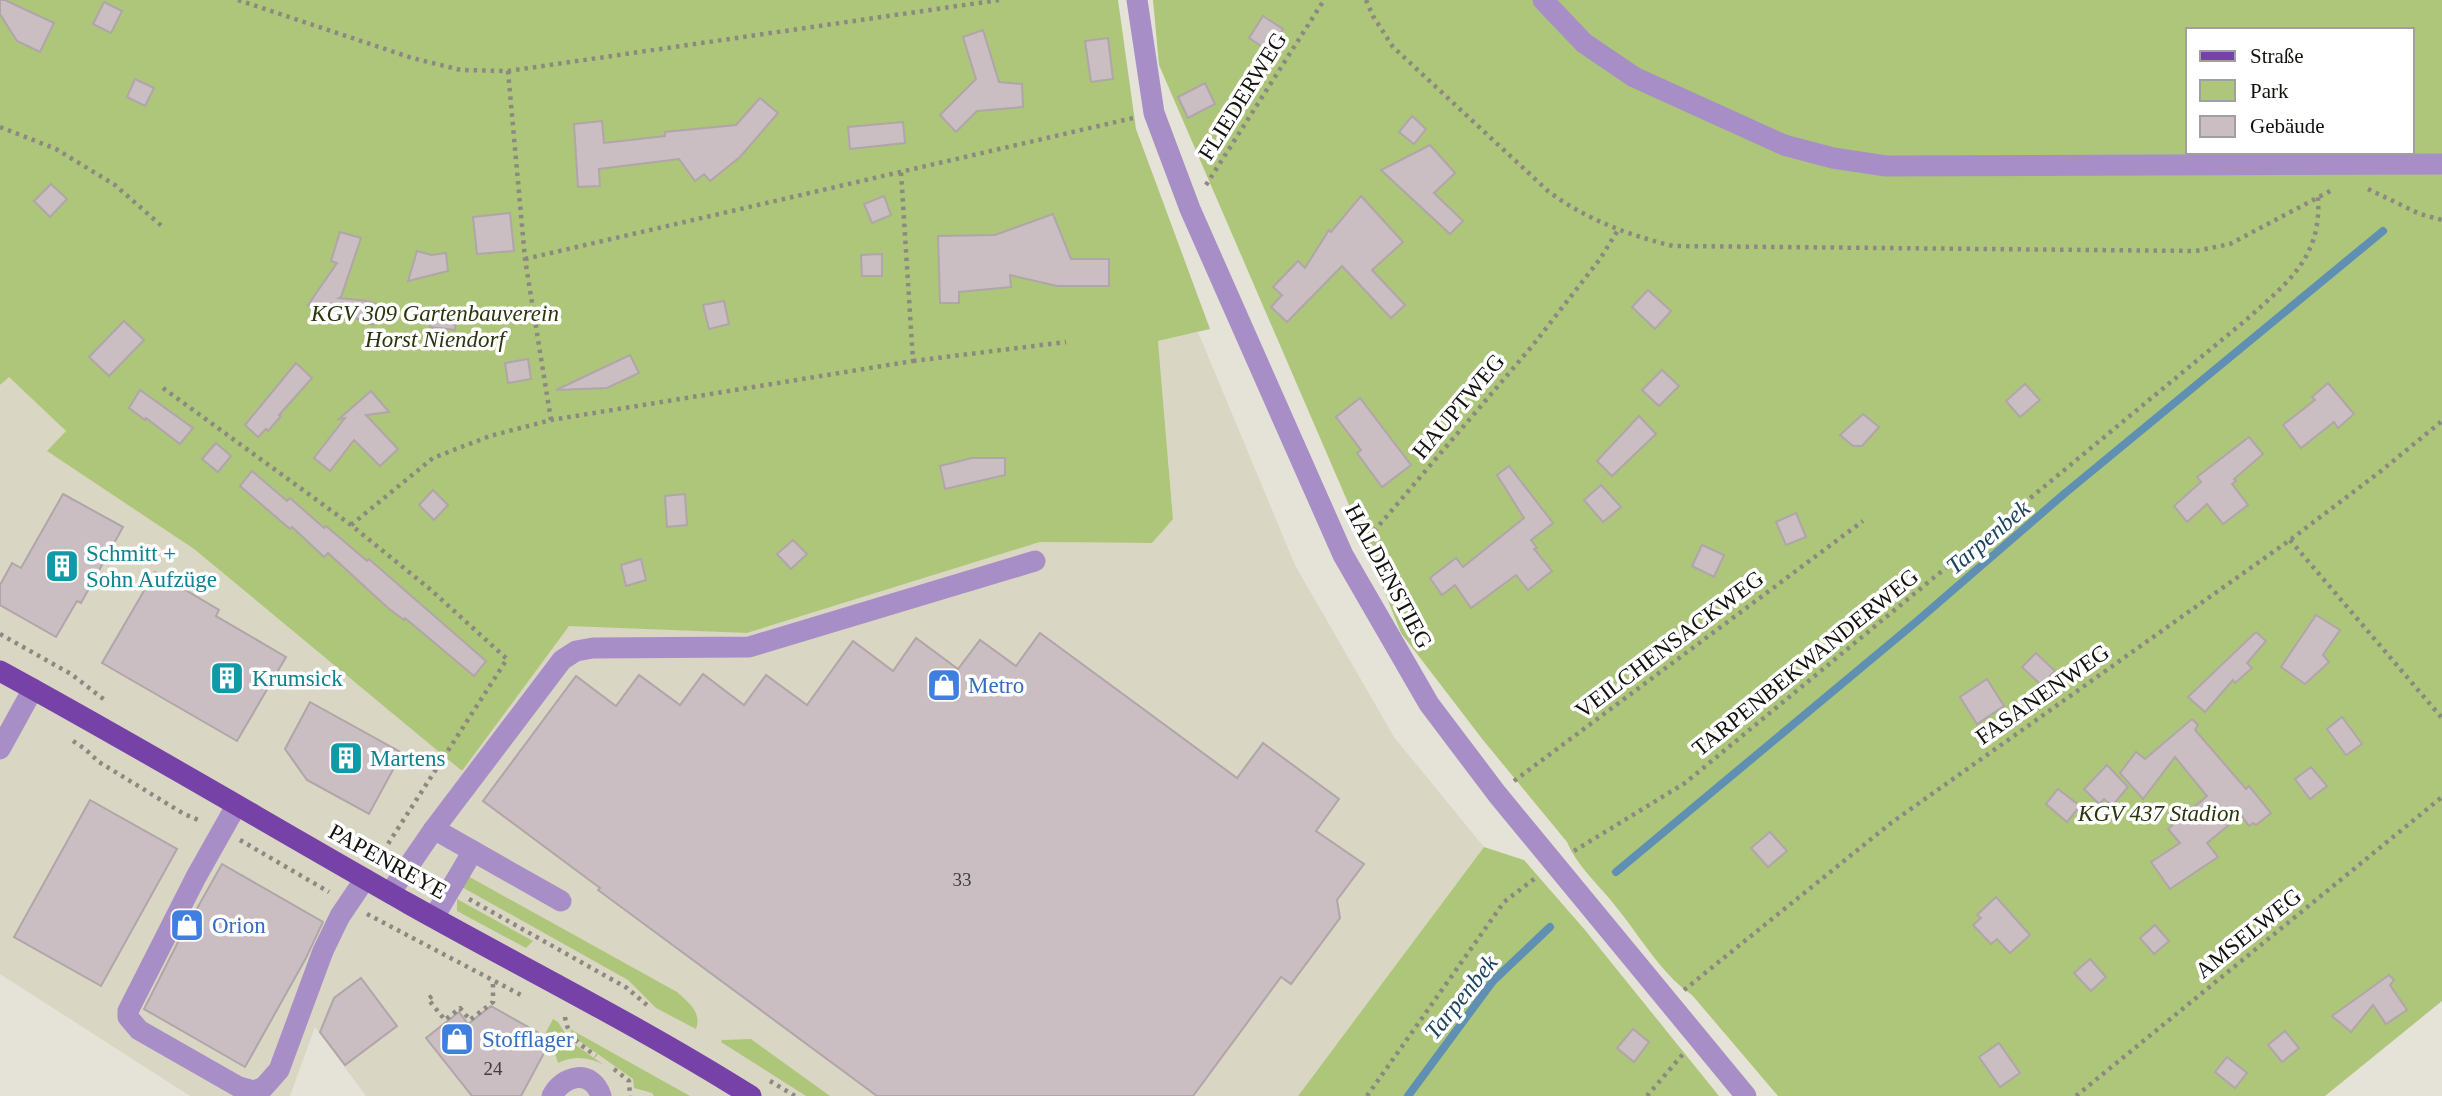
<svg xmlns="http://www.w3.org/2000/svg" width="2442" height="1096" font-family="Georgia,serif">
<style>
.built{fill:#dad6c4}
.green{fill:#aec67a;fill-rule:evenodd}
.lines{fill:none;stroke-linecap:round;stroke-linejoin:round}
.stream{stroke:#5f90b3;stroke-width:8}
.building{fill:#cabec2;stroke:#b0a5a8;stroke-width:2}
.path{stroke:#8b8981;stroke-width:4.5;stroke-dasharray:3.5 5;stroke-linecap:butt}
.minor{stroke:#a88ec6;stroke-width:21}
.major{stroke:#7742a7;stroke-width:21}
.labels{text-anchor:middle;stroke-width:7;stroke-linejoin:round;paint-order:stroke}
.number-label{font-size:19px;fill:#403c3b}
.street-label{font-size:23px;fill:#12110e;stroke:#fff}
.park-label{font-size:23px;font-style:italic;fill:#2b360e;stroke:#fff}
.culture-label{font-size:23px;fill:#0d838f;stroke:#fff;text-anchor:start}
.shop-label{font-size:23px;fill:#366cbe;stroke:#fff;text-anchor:start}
.water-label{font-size:24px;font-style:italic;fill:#1c435d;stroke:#fff}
</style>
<rect width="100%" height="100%" fill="#e5e3d8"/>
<polygon class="built" points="1198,332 1295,565 1394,737 1484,847 1298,1096 366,1096 315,1027 290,1096 190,1096 0,974 0,385 9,376 66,431 48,451 194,549 462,771 568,625 747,633 1040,542 1152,543 1173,518 1158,341"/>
<g class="green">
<polygon points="0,0 1118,0 1136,129 1210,329 1158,341 1173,519 1152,543 1040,542 747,633 569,626 462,771 194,549 47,451 66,431 9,377 0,385"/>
<path d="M1153,0H2442V1001L2325,1096H1778L1692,995C1659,972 1639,934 1613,903C1597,883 1577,866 1567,842L1483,740L1401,633L1362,535L1159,65ZM2188,30H2412V152H2188Z"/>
<polygon points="1484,847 1524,860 1585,930 1719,1096 1298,1096"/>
<path d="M466,875L677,992C689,1003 702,1012 696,1029L656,1008L628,980L460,886Z"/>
<polygon points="457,899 533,941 526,948 457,911"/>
<path d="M553,1019L558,1022L570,1041L604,1065C589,1057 574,1055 558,1063L551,1040L544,1036Z"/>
<polygon points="570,1029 690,1096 654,1096 652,1093 634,1088 633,1079 575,1038"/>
<polygon points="751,1039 830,1096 806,1096 721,1042 722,1040"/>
</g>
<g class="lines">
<g class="stream">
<polyline points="1616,872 1916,622 2064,494 2383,231"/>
<polyline points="1408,1096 1493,981 1550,927"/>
</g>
</g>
<g class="building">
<polygon points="0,0 5,0 54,23 40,52 17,41 0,14"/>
<polygon points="104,2 122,11 111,33 93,24"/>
<polygon points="1263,16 1283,29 1269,51 1249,38"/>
<polygon points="983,30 999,82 1022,84 1023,107 977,111 956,132 940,115 976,79 963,37"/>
<polygon points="1108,38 1113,79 1091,82 1085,41"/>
<polygon points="135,79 154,88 145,106 127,97"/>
<polygon points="1205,83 1215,104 1188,118 1178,97"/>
<polygon points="760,98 778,113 740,157 710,181 704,174 695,181 679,159 599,169 600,186 578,187 574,124 602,121 604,143 665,136 665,132 736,125"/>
<polygon points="1412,116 1426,129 1414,144 1399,132"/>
<polygon points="903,122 905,143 850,149 848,127"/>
<polygon points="1430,145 1455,173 1434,193 1463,221 1450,234 1381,170"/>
<polygon points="51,184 67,199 50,217 34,201"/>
<polygon points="884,196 891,215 872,223 864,204"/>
<polygon points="1361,196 1403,242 1372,270 1405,305 1391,318 1342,266 1287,322 1271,307 1282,295 1273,287 1298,261 1305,268 1329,230 1331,232"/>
<polygon points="510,213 514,251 477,254 473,217"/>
<polygon points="1053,214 1071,259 1109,259 1109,286 1057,286 1010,275 1011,287 959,292 959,303 940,303 938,236 995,235"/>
<polygon points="340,232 361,238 341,297 339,298 368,301 380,306 373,325 318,303 308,305 337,263 331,261"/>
<polygon points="417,251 431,255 446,253 448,271 408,281"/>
<polygon points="882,254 882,276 862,276 861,255"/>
<polygon points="1648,290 1671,311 1655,329 1632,307"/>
<polygon points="724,301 729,324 709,329 703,305"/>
<polygon points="432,307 457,310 455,330 430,327"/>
<polygon points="124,321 144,340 109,376 89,357"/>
<polygon points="630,355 639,373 607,388 556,390"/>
<polygon points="528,359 531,379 508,383 505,363"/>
<polygon points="296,363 312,378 279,415 281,416 268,431 266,429 258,437 245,425"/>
<polygon points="1662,370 1679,386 1659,406 1642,390"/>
<polygon points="2328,383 2354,414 2338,428 2334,422 2301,448 2283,425 2315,400 2312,397"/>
<polygon points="2025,384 2040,400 2020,417 2006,401"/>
<polygon points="140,390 193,428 180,444 146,418 145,420 129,408"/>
<polygon points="371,391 389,412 366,415 398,449 380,466 354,440 330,471 314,458 345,418 339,419"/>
<polygon points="1360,398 1411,465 1382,487 1357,453 1361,450 1336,417"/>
<polygon points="1863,414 1879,427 1862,446 1853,446 1840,435"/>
<polygon points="1639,416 1656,434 1612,476 1597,461"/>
<polygon points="2249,437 2263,454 2234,479 2236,481 2232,484 2248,505 2223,524 2207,504 2187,522 2174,506 2201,482 2197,477"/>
<polygon points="216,443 231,456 218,472 202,459"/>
<polygon points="972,458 1005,458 1005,475 945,489 940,466"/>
<polygon points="1509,466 1553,523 1531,540 1537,548 1534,549 1552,571 1528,590 1516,575 1471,608 1455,585 1442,595 1430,578 1456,558 1463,567 1524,518 1497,475"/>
<polygon points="252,471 287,501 290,498 324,528 326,526 367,561 369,559 486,661 474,676 405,618 404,620 388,608 328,553 324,557 292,527 290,529 240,486"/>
<polygon points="1601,485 1621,507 1603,522 1584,500"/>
<polygon points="433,490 448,505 434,520 419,505"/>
<polygon points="63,494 123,527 81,603 77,601 56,637 0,605 0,585 12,563 21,568"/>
<polygon points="685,494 687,525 667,527 665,496"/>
<polygon points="1796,513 1806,537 1786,545 1776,522"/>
<polygon points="793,540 807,554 791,569 777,554"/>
<polygon points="1702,545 1724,555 1714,577 1692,566"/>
<polygon points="641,559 646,580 626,586 621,565"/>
<polygon points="155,572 219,610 216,616 286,657 237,741 102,663"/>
<polygon points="2316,615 2340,630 2323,655 2329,662 2305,684 2281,667"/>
<polygon points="2256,632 2266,641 2247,663 2252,668 2235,683 2233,680 2205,712 2188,697"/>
<polygon points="1040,633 1237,778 1263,743 1339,799 1316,831 1364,864 1337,900 1340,918 1291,984 1281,977 1193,1096 877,1096 598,890 600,888 483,801 576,676 616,706 639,675 680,705 703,674 744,705 766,675 807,705 853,641 893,671 916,638 958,669 980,640 1016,666"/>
<polygon points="2036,653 2055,671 2041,685 2022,667"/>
<polygon points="1987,679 2004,706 1977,724 1960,697"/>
<polygon points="310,702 402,753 369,814 307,780 285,749"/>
<polygon points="2342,717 2362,744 2346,755 2327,729"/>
<polygon points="2192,719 2198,725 2195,730 2246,789 2249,786 2271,813 2256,825 2253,823 2249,826 2241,815 2207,843 2218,857 2170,889 2151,862 2180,843 2168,829 2207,796 2175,757 2143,799 2120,773 2136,752 2145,759"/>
<polygon points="2107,765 2128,787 2112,806 2104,799 2099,804 2084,789"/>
<polygon points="2311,767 2327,786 2310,799 2295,779"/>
<polygon points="2058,789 2080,806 2067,822 2046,804"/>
<polygon points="90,800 177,849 101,986 14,937"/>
<polygon points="1770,832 1787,851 1768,867 1751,848"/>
<polygon points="222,864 323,922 306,958 245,1067 144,1009 177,944"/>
<polygon points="1996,897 2030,935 2010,953 1997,939 1991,944 1973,925 1981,918 1977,915"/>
<polygon points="2155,925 2169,941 2154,954 2140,938"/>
<polygon points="2090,959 2106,977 2091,991 2074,973"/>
<polygon points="2389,975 2394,980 2390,985 2407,1010 2386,1024 2373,1005 2351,1032 2332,1016"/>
<polygon points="361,978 397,1026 345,1065 320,1032 334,998"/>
<polygon points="491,1006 551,1040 521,1096 472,1096 426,1038 459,1012 468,1024"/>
<polygon points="1633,1029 1649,1042 1634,1062 1617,1048"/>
<polygon points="2285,1031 2299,1048 2282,1062 2268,1045"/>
<polygon points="1999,1043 2020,1073 2000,1087 1979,1057"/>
<polygon points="2227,1057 2247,1073 2235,1088 2215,1072"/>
</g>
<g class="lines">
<g class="path">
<polyline points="238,0 412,58 461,70 508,71 999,0"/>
<path d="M1366,0L1373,16L1393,47L1548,191C1585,219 1628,235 1673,246L2196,251L2230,244L2332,190"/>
<polyline points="508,71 525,259 551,420"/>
<polyline points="0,127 56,149 115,185 164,228"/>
<polyline points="1206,185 1324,0"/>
<polyline points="2368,189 2420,214 2442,220"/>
<polyline points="525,259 1133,118"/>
<polyline points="913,361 1066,342"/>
<polyline points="163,388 351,525 431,590 507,659 377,861"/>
<polyline points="351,525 433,458 490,436 551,420 913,361 901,172"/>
<polyline points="2290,540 2442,718"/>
<polyline points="1360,541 1375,530 1533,345 1600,259 1618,230"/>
<polyline points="0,634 71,674 106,701"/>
<polyline points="73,741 85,749 99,762 184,814 201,821"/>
<polyline points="1514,781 1863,521"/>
<polyline points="240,840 329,892"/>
<path d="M1574,851L1685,783L2246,320C2287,283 2322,258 2318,197"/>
<polyline points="469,899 627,988 647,1005"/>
<polyline points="367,914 521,995"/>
<polyline points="1684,990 1891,823 2290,540 2381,471 2442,421"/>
<polyline points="432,996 428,999 445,1020 460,1008 470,1020 493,1002 493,980"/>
<path d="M565,1017C568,1038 580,1044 596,1056"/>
<polyline points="614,1069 629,1081 630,1096"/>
<polyline points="770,1081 795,1096"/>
<polyline points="1367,1096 1504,902 1538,876"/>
<polyline points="1647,1096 1683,1054"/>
<polyline points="2076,1096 2442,797"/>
</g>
<g class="minor">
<polyline points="1137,0 1154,113 1190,209 1343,555 1429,704 1497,794 1746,1096"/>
<polyline points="1543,0 1584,43 1634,77 1784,145 1833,158 1886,166 2442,164"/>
<polyline points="0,749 33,689"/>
<polyline points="236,806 196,877 128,1011 128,1017 139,1030 239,1087 254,1091 264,1087 279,1070 323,951 340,916 365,879"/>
<polyline points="434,829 561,901"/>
<polyline points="390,893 434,829 562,660 576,651 593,648 749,647 1035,561"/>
<polyline points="434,917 473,851"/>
<path d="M552,1096C564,1074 592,1069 601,1096"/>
</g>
<path class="major" d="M0,671C138,746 273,827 409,904C523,968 640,1026 751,1096"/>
</g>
<defs>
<g id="building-square" transform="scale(1.75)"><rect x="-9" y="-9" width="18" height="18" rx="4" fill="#0f9aa8" stroke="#fff"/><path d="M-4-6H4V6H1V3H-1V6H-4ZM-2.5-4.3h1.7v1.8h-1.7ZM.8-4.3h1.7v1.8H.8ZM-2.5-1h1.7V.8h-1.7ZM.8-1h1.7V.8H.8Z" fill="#fff"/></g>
<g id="shop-square" transform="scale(1.75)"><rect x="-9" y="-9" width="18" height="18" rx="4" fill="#3f7fe0" stroke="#fff"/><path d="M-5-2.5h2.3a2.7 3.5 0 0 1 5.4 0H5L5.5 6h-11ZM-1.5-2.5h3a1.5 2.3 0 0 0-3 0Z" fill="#fff"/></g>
</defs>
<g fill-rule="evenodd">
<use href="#building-square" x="62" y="566"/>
<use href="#building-square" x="227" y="678"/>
<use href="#shop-square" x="944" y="685"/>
<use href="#building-square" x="346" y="758"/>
<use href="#shop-square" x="187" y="925"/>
<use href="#shop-square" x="457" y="1039"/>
</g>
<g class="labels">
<g class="number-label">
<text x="962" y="886">33</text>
<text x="493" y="1075">24</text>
</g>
<g class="street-label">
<text transform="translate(1242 96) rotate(-58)" y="8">FLIEDERWEG</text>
<text transform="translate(1458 406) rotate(-50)" y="8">HAUPTWEG</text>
<text transform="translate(1389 576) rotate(62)" y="8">HALDENSTIEG</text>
<text transform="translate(1669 644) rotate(-37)" y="8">VEILCHENSACKWEG</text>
<text transform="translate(1805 662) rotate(-39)" y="8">TARPENBEKWANDERWEG</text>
<text transform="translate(2042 694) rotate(-35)" y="8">FASANENWEG</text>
<text transform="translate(388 861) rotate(29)" y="8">PAPENREYE</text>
<text transform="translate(2248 933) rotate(-39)" y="8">AMSELWEG</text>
</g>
<g class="park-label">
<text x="435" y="321">KGV 309 Gartenbauverein<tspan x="435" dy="26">Horst Niendorf</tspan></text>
<text x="2159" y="821">KGV 437 Stadion</text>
</g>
<g class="culture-label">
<text x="86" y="561">Schmitt +<tspan x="86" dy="26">Sohn Aufzüge</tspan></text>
<text x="252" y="686">Krumsick</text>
<text x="370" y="766">Martens</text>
</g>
<g class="shop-label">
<text x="968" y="693">Metro</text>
<text x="212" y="933">Orion</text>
<text x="482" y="1047">Stofflager</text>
</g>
<g class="water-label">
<text transform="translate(1988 537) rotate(-40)" y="8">Tarpenbek</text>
<text transform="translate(1461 997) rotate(-51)" y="8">Tarpenbek</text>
</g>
</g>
<rect x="2186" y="28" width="228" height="126" fill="#ffffff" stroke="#a0a09f" stroke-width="2"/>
<rect x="2200" y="51" width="35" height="10" fill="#7742a7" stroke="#a0a09f" stroke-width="2"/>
<text x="2250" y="63" font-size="21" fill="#12110e">Straße</text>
<rect x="2200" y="80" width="35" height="21" fill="#aec67a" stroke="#a0a09f" stroke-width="2"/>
<text x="2250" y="98" font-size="21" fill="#12110e">Park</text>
<rect x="2200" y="116" width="35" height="21" fill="#cabec2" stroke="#a0a09f" stroke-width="2"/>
<text x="2250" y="133" font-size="21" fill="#12110e">Gebäude</text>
</svg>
